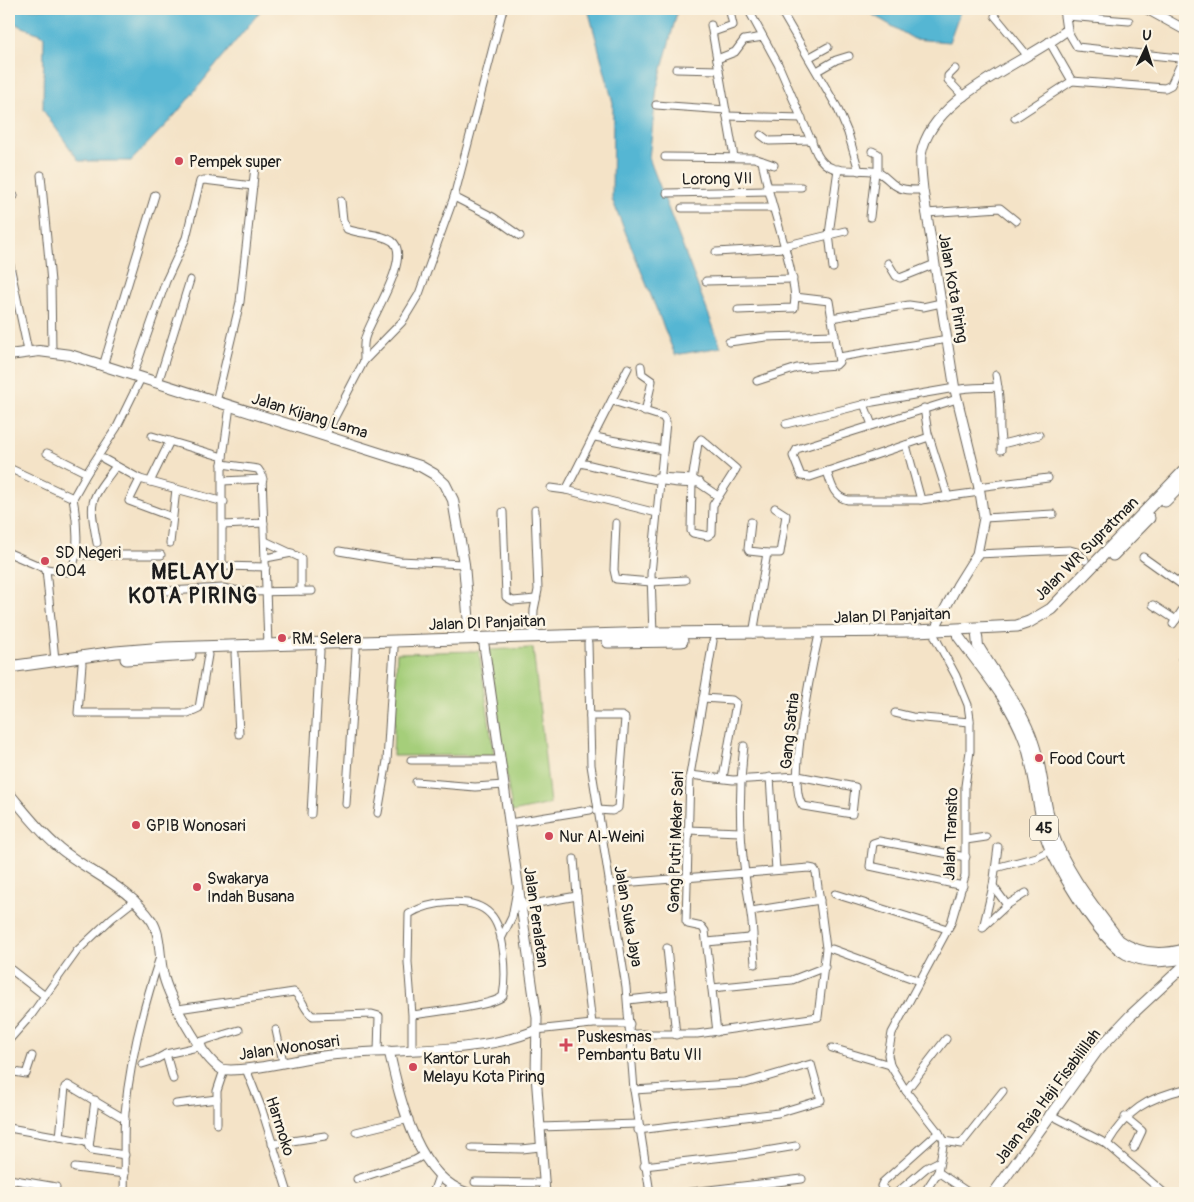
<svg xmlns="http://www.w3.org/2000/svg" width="1194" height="1202" font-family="Pangolin,sans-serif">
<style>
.green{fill:#a5ce7a;stroke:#60754b}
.water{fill:#55b6d3;stroke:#386978}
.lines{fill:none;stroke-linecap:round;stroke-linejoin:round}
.minor-casing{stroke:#686258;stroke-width:9}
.tertiary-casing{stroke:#686258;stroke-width:11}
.primary-casing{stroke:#686258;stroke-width:12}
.trunk-casing{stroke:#686258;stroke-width:13}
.minor{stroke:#fff;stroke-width:7}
.tertiary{stroke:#fff;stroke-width:9}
.primary{stroke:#fff;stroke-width:10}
.trunk{stroke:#fff;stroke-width:11}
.poi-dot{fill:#d1495b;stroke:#fcf5e5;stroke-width:2}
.labels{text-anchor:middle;stroke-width:5;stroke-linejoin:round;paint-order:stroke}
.shield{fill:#fcf5e5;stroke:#5f5d58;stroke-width:1}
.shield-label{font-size:15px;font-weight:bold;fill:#1c1c1c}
.poi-label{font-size:16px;fill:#1c1c1c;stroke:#fcf5e5;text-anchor:start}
.street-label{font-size:16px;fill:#1c1c1c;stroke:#fcf5e5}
.district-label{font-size:21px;font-weight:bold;letter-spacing:1px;fill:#1c1c1c;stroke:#fcf5e5}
</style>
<rect width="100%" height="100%" fill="#fcf5e5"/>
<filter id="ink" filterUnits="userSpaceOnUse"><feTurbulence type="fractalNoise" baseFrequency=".02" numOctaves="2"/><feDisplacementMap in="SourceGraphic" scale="10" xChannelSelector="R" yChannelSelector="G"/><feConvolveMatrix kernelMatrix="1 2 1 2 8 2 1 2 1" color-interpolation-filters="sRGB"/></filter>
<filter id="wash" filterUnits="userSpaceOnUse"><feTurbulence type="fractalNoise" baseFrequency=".0096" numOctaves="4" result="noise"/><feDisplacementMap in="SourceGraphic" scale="20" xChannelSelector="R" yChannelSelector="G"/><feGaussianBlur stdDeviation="1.12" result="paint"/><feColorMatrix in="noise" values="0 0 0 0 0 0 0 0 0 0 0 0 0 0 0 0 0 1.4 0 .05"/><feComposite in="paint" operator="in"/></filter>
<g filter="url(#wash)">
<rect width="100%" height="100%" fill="#f4e3c7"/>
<g class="green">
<polygon points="533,648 550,804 512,812 488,650"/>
<polygon points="479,651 494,755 393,756 397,653"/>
</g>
<g class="water">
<polygon points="9,9 262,9 176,114 131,161 79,161 43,110 44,36 9,21"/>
<polygon points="588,9 678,9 657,88 649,158 721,347 675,355 612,199 613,103"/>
<polygon points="863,9 961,9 949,42 914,39"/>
</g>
</g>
<g filter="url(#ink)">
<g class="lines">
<g class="minor-casing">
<g id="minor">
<path d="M748,9L778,64L817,154C830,179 856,166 877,172C885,175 889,182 896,186C903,191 915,190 923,190"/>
<polyline points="780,9 837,107 848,133 859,171"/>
<polyline points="995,16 1027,55"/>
<polyline points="1066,16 1129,21"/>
<polyline points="711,25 734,157"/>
<polyline points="1067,30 1077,47 1179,58 1182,61 1171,85 1165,88 1072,81"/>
<polyline points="713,32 733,25 730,12"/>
<polyline points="810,57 828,47"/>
<polyline points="717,59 735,52 744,40 763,37"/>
<polyline points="676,69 719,70"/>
<polyline points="955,69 948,76 948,80 964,97"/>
<polyline points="817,71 836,60 849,56"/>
<polyline points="656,105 726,110"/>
<polyline points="727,116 802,118"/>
<polyline points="1015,118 1072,81 1049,41"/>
<polyline points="761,135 769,141 812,140"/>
<polyline points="872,151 878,154 878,173"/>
<polyline points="665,157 754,158 774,165"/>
<polyline points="41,175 51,282 52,352"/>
<polyline points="766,187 801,187"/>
<polyline points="667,193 768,191"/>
<polyline points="9,197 14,196"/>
<polyline points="454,197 493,217 520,236"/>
<path d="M341,201L343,220L347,229C361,235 378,232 392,241C413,256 370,319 365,338C363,345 364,353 364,361"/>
<polyline points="682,208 772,208"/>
<polyline points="926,213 1000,208 1016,221"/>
<polyline points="870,217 875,172"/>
<polyline points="784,246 845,231"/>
<polyline points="716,252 784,248"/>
<polyline points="9,261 28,351"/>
<polyline points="888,263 896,276 900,278 935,264"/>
<polyline points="833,268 829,234 838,169"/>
<polyline points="706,281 793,279"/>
<polyline points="738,310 794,308 795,297"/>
<polyline points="831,318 909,305 923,307 941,303"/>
<polyline points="729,342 766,337 835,335"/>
<polyline points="839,357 948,339"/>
<polyline points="103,366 155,195"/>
<polyline points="641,366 642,374 652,381 645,412"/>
<polyline points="628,368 566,490 657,513"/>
<polyline points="133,375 166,281 186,238 200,181 204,180 253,186"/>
<path d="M996,375C999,391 1000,406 1000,422C999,432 1002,440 1001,450"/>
<path d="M757,381L797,368L836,365L839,362L829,301L795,297C790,251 770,207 762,161"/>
<polyline points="158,383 190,280"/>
<path d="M955,390C970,387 983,388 998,387"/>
<polyline points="613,401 663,417 666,422 651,574 653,635"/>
<polyline points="216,402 240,302 255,167"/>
<polyline points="864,404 872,425"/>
<polyline points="230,406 222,464 222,566 266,567"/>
<polyline points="924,408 928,433 948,497"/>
<polyline points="786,424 873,402 955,388"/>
<polyline points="152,436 223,457"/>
<polyline points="325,436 364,361 402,322 419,294 454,197 503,9"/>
<polyline points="595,437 663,450"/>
<polyline points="929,437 810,477 801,476 793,456 797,449 957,399"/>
<polygon points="701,439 736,469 713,505 712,533 708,536 693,533 691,531 692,481 698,443"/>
<polyline points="1002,444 1039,435"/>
<polyline points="906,445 921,500"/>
<polyline points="47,453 87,473 73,498"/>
<polyline points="104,459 140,479 224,502"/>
<path d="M580,463C608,468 677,489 700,482"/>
<polyline points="222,464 258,469 262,475 268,645"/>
<path d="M9,468L73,498C76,514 82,561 68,572L46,569L9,553"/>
<path d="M827,471C831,483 833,497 848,500H921L980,492"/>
<polyline points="87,473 117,427 141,378"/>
<polyline points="657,477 693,479 718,496"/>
<polyline points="140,479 129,501 172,517"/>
<polyline points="223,481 263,479"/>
<polyline points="150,482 170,441"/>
<polyline points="978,487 1048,478"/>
<polyline points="551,488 566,490"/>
<polyline points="503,512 506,597 513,601 536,599"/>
<polyline points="984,518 1053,514"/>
<polyline points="751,522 748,549 749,551 767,553"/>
<polyline points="616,523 614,570 616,579 651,582 685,580"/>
<polyline points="223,525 264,523"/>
<polyline points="265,541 301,558 301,591"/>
<path d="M97,543C89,499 89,502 116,466"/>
<polyline points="170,543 176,489"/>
<polyline points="339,551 399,561 464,564"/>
<polyline points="977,554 1070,550 1077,552 1085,560"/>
<polyline points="75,555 161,555"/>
<polyline points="1143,557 1185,587"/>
<polyline points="266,558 292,553"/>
<polyline points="46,569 55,660"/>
<polyline points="168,591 223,588 245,592 312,591"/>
<polyline points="1153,605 1176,620"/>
<polyline points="1173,624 1185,606"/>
<polyline points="753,634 767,553 780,553 786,515 775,508"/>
<polyline points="533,637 534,610 538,590 535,510"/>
<polyline points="935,637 956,676 968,705 970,719 970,751 965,786 965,876 951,923 892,1033 888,1055 890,1065 906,1091 942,1137 944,1141 938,1172 969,1193"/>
<polyline points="713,641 690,775 686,921 688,924 702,927 705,931 717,1032"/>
<polyline points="588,643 591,765 626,987 634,1090 650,1193"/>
<polyline points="235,654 239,734"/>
<polyline points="1182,659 1185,654"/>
<polyline points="82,664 78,713 188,713 199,708 208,655"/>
<polyline points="703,698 732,700 736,703 723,778"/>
<polyline points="895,713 912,717 970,722"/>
<polyline points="590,716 622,716 625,718 618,808 612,811 597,810"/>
<polyline points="411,760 500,760"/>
<path d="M690,775L733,780L798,776L855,787L852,814L803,806C786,788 812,665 818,639"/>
<polyline points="770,777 776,870"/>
<polyline points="416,782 475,787 504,785"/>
<polyline points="346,804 356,649"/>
<polyline points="378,813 387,761 394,648"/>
<polyline points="311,814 320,651"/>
<polyline points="509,823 590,810"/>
<polyline points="687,830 741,832"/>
<polyline points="966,840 986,837"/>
<polyline points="574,859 577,896"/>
<polyline points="995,868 1037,857 1051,850"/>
<polyline points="609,884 809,868 814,869 816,872 826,948 818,1017 697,1034 631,1034"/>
<polyline points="963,886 870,866 873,843 879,841 966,857"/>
<polyline points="993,886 1007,905"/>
<polyline points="835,894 947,929"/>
<polyline points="521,906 577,896 592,1024"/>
<polyline points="751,911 820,900"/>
<polyline points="983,927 1007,905 1026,893"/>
<polyline points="983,928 993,886 998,847"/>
<polyline points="753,936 755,964"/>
<polyline points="501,939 512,917 517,890"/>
<path d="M707,942L749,938L753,934C752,913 747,894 745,873C739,831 739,788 744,746"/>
<polyline points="667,948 676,1035"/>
<polyline points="832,949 919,981"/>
<polyline points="9,968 45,996"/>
<polyline points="712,988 792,980 825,967"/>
<polyline points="628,1000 672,995"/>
<path d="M178,1009L294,992C303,998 304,1011 313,1016L372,1014L379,1016L378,1052"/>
<path d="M412,1015L408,962L409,914C429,902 472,895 490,914C505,929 507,976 503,996C492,1007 430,1012 412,1015V1050"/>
<polyline points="276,1030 283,1062"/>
<polyline points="536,1030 592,1024 630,1024"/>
<polyline points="9,1040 32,1014 77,951 112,918 135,900"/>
<polyline points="199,1042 239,1030"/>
<polyline points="832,1048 890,1065"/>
<polyline points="166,1054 173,1079"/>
<polyline points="142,1064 155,1060 166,1054 202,1046"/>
<polyline points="246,1069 261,1107 288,1193"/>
<polyline points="9,1071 26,1074 32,1056"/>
<polyline points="634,1090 746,1083 811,1064 821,1100 778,1113 638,1130"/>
<polyline points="906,1091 946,1039"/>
<polyline points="176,1104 217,1099"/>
<polyline points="1049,1114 1107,1144 1164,1193"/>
<polyline points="1125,1117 1142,1131 1134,1148"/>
<polyline points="217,1124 217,1091 224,1070"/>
<polyline points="539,1127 638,1124"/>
<polyline points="9,1128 60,1137 65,1087 68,1085 125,1119"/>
<polyline points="356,1132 409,1119"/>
<polyline points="60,1137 86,1142 92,1150 125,1155"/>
<polyline points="944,1141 961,1144 1003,1091"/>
<polyline points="272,1144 325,1136"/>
<path d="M1107,1144C1127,1110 1147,1098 1185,1089"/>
<polyline points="89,1147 95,1100"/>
<polyline points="472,1148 522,1149 540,1147"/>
<polyline points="644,1166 742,1155 796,1146"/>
<polyline points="75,1168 125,1174"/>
<polyline points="9,1179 56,1187"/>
<polyline points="357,1179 415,1160 424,1155"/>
<polyline points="475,1182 543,1183"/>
<polyline points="751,1186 752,1193"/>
<polyline points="898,1192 926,1168 938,1162"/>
<path d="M124,1193C125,1167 123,1139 125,1113C130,1059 143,1008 160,957"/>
<polyline points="433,1193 439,1176"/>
<polyline points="683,1193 802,1179"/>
<polyline points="888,1193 881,1186 883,1182 939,1132"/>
<polyline points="924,1193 938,1172"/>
</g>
</g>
<g class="tertiary-casing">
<g id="tertiary">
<polyline points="1147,9 1185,30"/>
<path d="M936,630L938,622L957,586L977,554L984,518L980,492L955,390L923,190C922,179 920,166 921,155C931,95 1025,64 1067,30L1064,9"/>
<polyline points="484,645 537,1018 536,1075 545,1193"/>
<path d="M9,793C24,811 39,831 57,846C90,874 126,884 152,921C161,935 159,956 163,973C167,995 202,1058 221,1069C242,1074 305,1057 331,1055C394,1048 479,1055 536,1030"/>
<path d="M389,1051C400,1098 416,1177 468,1193"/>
</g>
</g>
<g class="primary-casing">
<g id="primary">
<polyline points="9,355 39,351 70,355 420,466 434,474 445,484 453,500 464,564 470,638"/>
<path d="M958,636C982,669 1011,702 1025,741C1035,771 1037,803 1045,834C1052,862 1101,941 1126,954C1144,963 1166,963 1185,958"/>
<path d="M977,636L978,646C996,676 1017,702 1030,734C1043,766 1043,801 1053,834C1067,874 1094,906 1119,940C1139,955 1161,956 1185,949"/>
<polyline points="994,1193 1097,1051 1130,1016 1185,965"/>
</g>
</g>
<g class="trunk-casing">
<g id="trunk">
<polyline points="1165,501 1185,481"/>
<polyline points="1113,555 1149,518"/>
<polyline points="608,642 682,641"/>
<polyline points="126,659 190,655"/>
<polyline points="9,667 116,652 164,648 653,633 916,631 1017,626 1029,622 1051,609 1185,470"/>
</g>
</g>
<use href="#minor" class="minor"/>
<use href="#tertiary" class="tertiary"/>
<use href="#primary" class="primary"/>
<use href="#trunk" class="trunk"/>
</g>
</g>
<g class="poi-dot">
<circle cx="179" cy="161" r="5"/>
<circle cx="45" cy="561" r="5"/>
<circle cx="282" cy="638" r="5"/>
<circle cx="1039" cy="758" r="5"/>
<circle cx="136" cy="825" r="5"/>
<circle cx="549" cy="836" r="5"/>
<circle cx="197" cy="887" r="5"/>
<path d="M563.5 1037.5h5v5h5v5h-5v5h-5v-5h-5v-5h5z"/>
<circle cx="413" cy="1067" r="5"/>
</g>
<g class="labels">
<rect class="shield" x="1030" y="815.5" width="28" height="25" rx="4"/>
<g class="shield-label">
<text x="1044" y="833">45</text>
</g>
<g class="poi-label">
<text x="189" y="167">Pempek super</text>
<text x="55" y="558">SD Negeri<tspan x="55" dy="18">004</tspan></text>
<text x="292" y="644">RM. Selera</text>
<text x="1049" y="764">Food Court</text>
<text x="146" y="831">GPIB Wonosari</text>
<text x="559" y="842">Nur Al-Weini</text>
<text x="207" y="884">Swakarya<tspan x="207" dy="18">Indah Busana</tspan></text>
<text x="577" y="1042">Puskesmas<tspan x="577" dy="18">Pembantu Batu VII</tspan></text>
<text x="423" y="1064">Kantor Lurah<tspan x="423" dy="18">Melayu Kota Piring</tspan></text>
</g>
<g class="street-label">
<text transform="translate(717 178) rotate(-1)" y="6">Lorong VII</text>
<text transform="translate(954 288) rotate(80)" y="6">Jalan Kota Piring</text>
<text transform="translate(310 415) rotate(17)" y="6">Jalan Kijang Lama</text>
<text transform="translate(1086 548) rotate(-45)" y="6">Jalan WR Supratman</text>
<text transform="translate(892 615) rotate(-2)" y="6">Jalan DI Panjaitan</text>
<text transform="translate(487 622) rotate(-2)" y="6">Jalan DI Panjaitan</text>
<text transform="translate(789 731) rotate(-84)" y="6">Gang Satria</text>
<text transform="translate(950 834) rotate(-88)" y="6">Jalan Transito</text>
<text transform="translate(675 842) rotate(-88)" y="6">Gang Putri Mekar Sari</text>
<text transform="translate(629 916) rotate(80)" y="6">Jalan Suka Jaya</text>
<text transform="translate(537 917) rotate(82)" y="6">Jalan Peralatan</text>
<text transform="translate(289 1047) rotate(-8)" y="6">Jalan Wonosari</text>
<text transform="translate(1047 1096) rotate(-53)" y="6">Jalan Raja Haji Fisabilillah</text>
<text transform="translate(281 1126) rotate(72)" y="6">Harmoko</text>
</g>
<g class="district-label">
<text x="193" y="579">MELAYU<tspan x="193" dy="24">KOTA PIRING</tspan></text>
</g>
</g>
<rect width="1194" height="1202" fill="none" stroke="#fcf5e5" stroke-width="30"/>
<g transform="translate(1146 48) rotate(4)" stroke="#fcf5e5" stroke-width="4" paint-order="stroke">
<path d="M0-4L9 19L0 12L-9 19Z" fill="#1c1c1c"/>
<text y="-8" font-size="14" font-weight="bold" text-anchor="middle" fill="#1c1c1c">U</text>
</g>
</svg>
